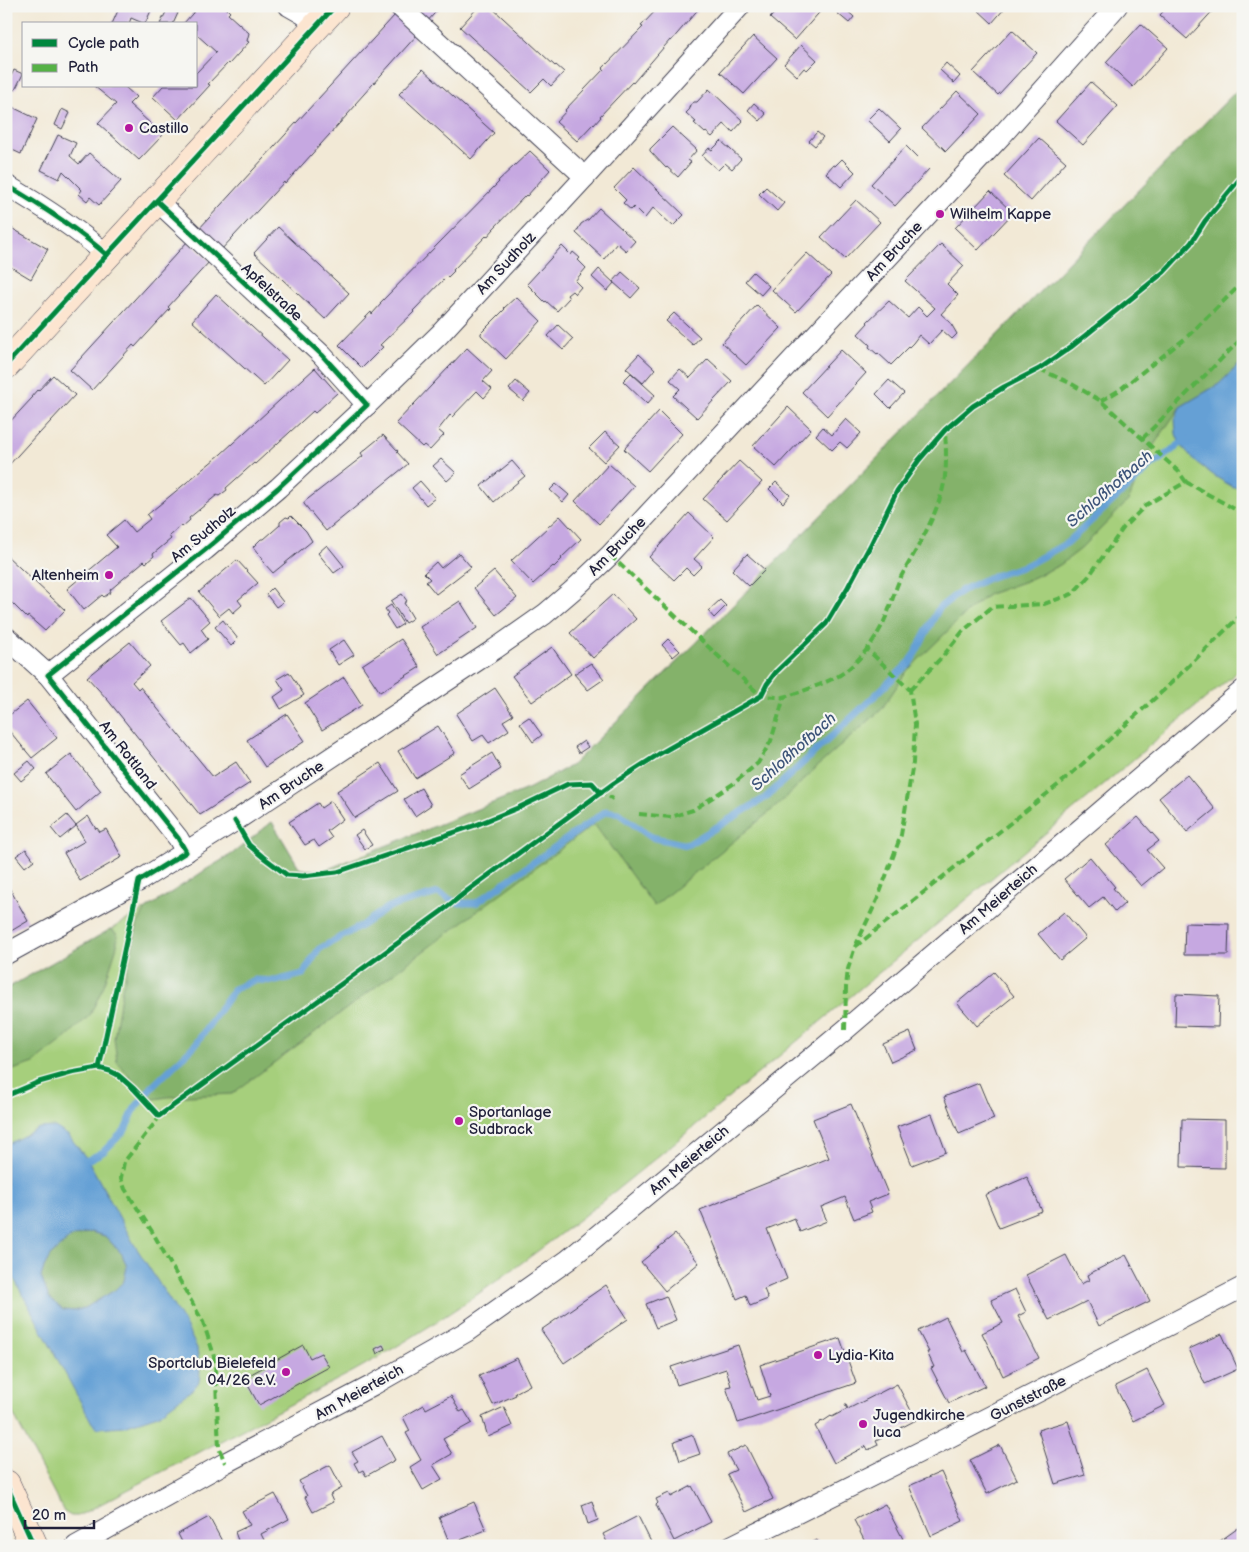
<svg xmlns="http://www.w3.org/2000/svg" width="1249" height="1552" font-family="'Balsamiq Sans',sans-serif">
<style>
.green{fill:#a6cf7b;stroke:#64785b}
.forest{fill:#84b26b;stroke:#536a53}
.water{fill:#65a0d5;stroke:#446188;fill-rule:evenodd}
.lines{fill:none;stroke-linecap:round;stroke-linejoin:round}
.stream{stroke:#65a0d5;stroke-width:7}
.building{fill:#c6a8e1}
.street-casing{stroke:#414052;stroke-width:22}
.secondary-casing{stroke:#414052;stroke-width:29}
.street{stroke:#fff;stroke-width:20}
.secondary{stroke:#fce5d0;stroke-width:28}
.quiet{stroke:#55b146;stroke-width:4;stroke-dasharray:8 4;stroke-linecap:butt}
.cycleway-casing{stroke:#f6f6f2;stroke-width:8}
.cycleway{stroke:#00873e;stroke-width:5}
.poi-dot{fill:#b5179e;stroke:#f6f6f2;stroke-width:2}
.labels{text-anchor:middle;stroke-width:4.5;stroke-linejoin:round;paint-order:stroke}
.poi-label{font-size:15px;fill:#22223b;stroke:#f6f6f2;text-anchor:start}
.street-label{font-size:15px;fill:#22223b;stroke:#f6f6f2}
.water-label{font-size:16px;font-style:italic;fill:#3d5479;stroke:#f6f6f2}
</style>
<rect width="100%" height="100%" fill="#f6f6f2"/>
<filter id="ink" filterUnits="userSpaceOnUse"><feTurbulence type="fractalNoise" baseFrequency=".02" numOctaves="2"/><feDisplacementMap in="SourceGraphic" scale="10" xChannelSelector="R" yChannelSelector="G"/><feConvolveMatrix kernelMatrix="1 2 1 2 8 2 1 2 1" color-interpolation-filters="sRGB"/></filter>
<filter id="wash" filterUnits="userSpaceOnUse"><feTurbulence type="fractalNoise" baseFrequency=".0096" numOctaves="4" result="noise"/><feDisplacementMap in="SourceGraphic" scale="20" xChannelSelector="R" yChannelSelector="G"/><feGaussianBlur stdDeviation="1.12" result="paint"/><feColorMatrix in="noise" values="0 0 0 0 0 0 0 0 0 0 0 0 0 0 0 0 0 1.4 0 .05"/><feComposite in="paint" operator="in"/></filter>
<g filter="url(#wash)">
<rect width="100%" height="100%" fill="#f2e9d6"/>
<path class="green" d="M1243,84V667C1084,801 926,934 766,1067C635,1175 504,1289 354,1371L78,1516H71L64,1512L6,1400V989L146,909L207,869L232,854L272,822L300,869L323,871L530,788L572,765L696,643Z"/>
<g class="forest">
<polygon points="1243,84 1243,361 1219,384 1180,407 1145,458 1129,500 1082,548 1060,565 1026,581 989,594 970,609 907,671 881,710 820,764 778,805 654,906 594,824 232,1094 167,1097 149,1100 117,1062 114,1038 122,989 138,923 146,909 207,869 232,854 272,822 300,869 323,871 530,788 572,765 696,643"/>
<polygon points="111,929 117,934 117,946 105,983 90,1015 62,1041 34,1063 13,1070 6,1069 6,989"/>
<polygon points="91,1232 105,1236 122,1254 127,1267 124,1281 115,1290 85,1308 74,1311 63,1310 49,1298 41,1277 44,1267 50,1256 71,1237"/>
</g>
<g class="water">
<polygon points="1243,361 1243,488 1233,487 1216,477 1196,462 1180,444 1176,434 1175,419 1180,407 1219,384"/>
<path d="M55,1127L69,1136L88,1160L134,1244L185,1324L197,1348L200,1372L199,1382L193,1389L158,1415L124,1426L98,1428L92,1423L6,1264V1145L39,1128ZM91,1232L105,1236L122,1254L127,1267L124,1281L115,1290L85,1308L74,1311L63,1310L49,1298L41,1277L44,1267L50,1256L71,1237Z"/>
</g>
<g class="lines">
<polyline class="stream" points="80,1164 103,1152 125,1130 135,1108 152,1087 195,1045 234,989 254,980 276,981 303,974 319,949 361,926 389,907 438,893 457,903 476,903 606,811 618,813 651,837 687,845 765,798 862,708 911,661 939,608 961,591 988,578 1027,565 1067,543 1150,467 1180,444 1188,440"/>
</g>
<g id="blocks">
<g class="building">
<polygon points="120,6 153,6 145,24 131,18 129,24 112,24"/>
<polygon points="199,6 224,6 230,12 228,14 249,33 247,41 249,42 229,64 228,63 208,84 210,85 178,120 153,97 163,86 196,86 196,73 216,52 196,34 196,24 184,23"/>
<polygon points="407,6 441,6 426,23"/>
<polygon points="479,6 490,6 555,66 556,65 564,72 551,86 544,79 531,92 460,27"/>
<polygon points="660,6 701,6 671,41 670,40 633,83 632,82 600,116 601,117 594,125 593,124 577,141 556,122 566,111 565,110 604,69 603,68 643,27 641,26"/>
<polygon points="781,6 825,6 795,40 770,18"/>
<polygon points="842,6 854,17 849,23 837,13"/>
<polygon points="978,6 1003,6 1005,8 992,23 976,8"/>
<polygon points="1168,6 1217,6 1187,39 1160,15"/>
<polygon points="168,8 178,13 173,24 160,24"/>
<polygon points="395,15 417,35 355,104 356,105 285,184 284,182 220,251 198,230"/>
<polygon points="1141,24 1168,48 1133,87 1106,62"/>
<polygon points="1012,30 1037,53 998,95 973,72"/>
<polygon points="753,36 777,58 744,94 720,72"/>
<polygon points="801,45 817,60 807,70 804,68 797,76 784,64"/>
<polygon points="946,63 960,76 954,83 940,70"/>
<polygon points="423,69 494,133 471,159 399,94"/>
<polygon points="14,70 23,74 15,90 6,86"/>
<polygon points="1091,82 1118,106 1083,145 1056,121"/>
<polygon points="94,86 124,86 136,97 129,104 163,135 139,160 98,123 116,104"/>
<polygon points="709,89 743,121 733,132 724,124 712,137 706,132 705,133 694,123 696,122 686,113 690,109 689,106 694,102 697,102"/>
<polygon points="957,91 981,114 946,151 922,128"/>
<polygon points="754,103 766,114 760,121 748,110"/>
<polygon points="8,105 37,119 21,154 6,147 6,108"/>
<polygon points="879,108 901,129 890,141 867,120"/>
<polygon points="62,109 70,113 62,129 55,125"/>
<polygon points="672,127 697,150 688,160 691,162 678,177 667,167 666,168 650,151 650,149"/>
<polygon points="817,132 823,137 815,146 809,141"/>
<polygon points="58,135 76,143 70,156 79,164 89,153 121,181 99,205 90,197 87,201 79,194 82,190 63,171 59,179 41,170"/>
<polygon points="1039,138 1066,162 1031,201 1004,176"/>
<polygon points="721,141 741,159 732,169 725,163 718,170 702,156 709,148 712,150"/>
<polygon points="906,146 929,169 895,206 871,184"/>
<polygon points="530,151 550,170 527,196 526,195 493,229 494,229 487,237 486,236 453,270 454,271 447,278 446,277 413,311 414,312 380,345 383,347 362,368 339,345 371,312 372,314 381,304 380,303 499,182 498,181"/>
<polygon points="842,159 855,172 841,187 826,173 833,165 835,166"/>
<polygon points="634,167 684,215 673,226 653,208 645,218 634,207 631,210 623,203 626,200 614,188"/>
<polygon points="766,187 784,203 777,211 759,194"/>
<polygon points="990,191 1013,213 978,250 955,228"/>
<polygon points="856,200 880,222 845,259 821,237"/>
<polygon points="599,208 635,241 626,251 617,243 604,259 576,233 581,224 587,220 588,220"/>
<polygon points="6,225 48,249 31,279 6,264"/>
<polygon points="278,227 349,293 325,319 254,253"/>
<polygon points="188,241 210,261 168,307 170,309 135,347 133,345 92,390 70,370"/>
<polygon points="941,244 964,266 947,284 958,295 941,314 950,322 957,334 952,339 942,330 929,344 919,335 913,343 891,365 878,353 877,354 869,347 870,345 858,334 868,323 867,322 889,301 908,318 918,307 927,316 935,308 905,281"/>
<polygon points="562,246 571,255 573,252 580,258 578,260 586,268 575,281 581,287 575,294 572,291 567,295 569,298 557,311 546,301 545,302 527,284"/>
<polygon points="807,253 831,275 796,312 772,290"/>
<polygon points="599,269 614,283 607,291 592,277"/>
<polygon points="622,272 640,288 631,298 613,282"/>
<polygon points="753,272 769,286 761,295 745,281"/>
<polygon points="216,294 288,360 264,386 192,321"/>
<polygon points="516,297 541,321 506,359 481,335 481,333 505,309 504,308"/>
<polygon points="757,305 781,328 746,365 722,343"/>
<polygon points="674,313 700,337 693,345 666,321"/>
<polygon points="558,325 573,339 563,350 548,336"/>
<polygon points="467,348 492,371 483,381 492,389 484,398 477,391 452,417 450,415 438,430 444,435 430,450 424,445 422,447 396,423"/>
<polygon points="841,350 866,373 827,416 802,392"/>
<polygon points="639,354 655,369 643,383 626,368"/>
<polygon points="708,359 732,381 697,418 673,396 680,389 670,380 680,369 690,378"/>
<polygon points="315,368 337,393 315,413 313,411 255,464 254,463 226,488 227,490 219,496 217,495 189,518 190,520 182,527 181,525 169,536 171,539 153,554 154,556 146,563 144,561 110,590 111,592 104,597 102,595 84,610 67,589 117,547 106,535 124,520 134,532 150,519 147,515 221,454"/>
<polygon points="631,373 655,395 647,404 623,381"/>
<polygon points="53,375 75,395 39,434 38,433 8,466 9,467 6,470 6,426 32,398 31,397 37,390 38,391"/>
<polygon points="889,380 904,393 890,408 876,394"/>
<polygon points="516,381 530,393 523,401 509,389"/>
<polygon points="788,407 811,429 776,467 753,446"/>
<polygon points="659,411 682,434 648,471 624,449"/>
<polygon points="846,419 861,433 847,448 840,442 832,450 816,435 823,427 832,435"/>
<polygon points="605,432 620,445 604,462 589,448"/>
<polygon points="383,435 398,451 397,452 408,464 326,531 304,504 304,502 363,456 361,453"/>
<polygon points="441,459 456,473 447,481 433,466"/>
<polygon points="512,461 525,476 494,502 481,486"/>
<polygon points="739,461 762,482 727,520 703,499"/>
<polygon points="609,464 634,486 599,524 575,501"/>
<polygon points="420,481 435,498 426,505 412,488"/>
<polygon points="776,482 790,495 783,503 769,489"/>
<polygon points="556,484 569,495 563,502 550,490"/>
<polygon points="689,513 714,537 694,559 702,566 693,575 686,568 674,580 649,557"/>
<polygon points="291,516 306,531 312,541 273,573 263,562 262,558 253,547 261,539 264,539 280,525 280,522 286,517 289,518"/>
<polygon points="560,516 581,539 561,558 562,559 554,567 553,566 533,584 511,561"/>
<polygon points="327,545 344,566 334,573 318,553"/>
<polygon points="459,553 471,567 436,594 426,582 430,579 424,573 436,562 441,568"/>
<polygon points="747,554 765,570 749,586 732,570"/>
<polygon points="6,555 65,610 45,631 28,616 27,618 6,597"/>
<polygon points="237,560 258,583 238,600 242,605 233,613 229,608 219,616 199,592"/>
<polygon points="494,571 517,598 496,615 474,588"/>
<polygon points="272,588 283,602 276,607 266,594"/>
<polygon points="402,594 407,601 404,603 413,618 405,623 391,601"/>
<polygon points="613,594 636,619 593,658 570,633"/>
<polygon points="191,598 210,621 201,629 208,639 191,653 184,643 181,645 161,621"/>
<polygon points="720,600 726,606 714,618 708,611"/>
<polygon points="460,601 477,628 438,654 420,627"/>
<polygon points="391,605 403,624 395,629 386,615 388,613 385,609"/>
<polygon points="223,620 238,639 231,646 215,627"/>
<polygon points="401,639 420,667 380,692 362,665"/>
<polygon points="668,639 680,651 673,657 662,645"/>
<polygon points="344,640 354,655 338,665 329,650"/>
<polygon points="130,642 150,666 132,682 138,689 140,687 213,777 236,762 250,783 200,815 107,699 87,677"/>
<polygon points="552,647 571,674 532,702 512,676"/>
<polygon points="591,663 604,679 588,690 574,674"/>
<polygon points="289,672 304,695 281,709 274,697 284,690 277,679"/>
<polygon points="344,677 362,705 322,730 305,703"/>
<polygon points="495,688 513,715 503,721 509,730 489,743 483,735 473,741 456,714"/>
<polygon points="27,701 57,738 32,758 6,727 6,718"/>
<polygon points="287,714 305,741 265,767 247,740"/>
<polygon points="529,717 542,735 533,742 520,723"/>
<polygon points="438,726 455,753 415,778 398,751"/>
<polygon points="584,741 588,747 579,753 575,747"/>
<polygon points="492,753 501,769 469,789 459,774"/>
<polygon points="71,754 101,791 76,812 46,774"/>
<polygon points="29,761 36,769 21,781 14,773"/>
<polygon points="380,763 398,791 355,818 337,791"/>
<polygon points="1187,775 1215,809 1187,832 1159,798"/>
<polygon points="421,788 431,805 415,816 404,799"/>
<polygon points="331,801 343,819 327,831 332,838 319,847 314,840 305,845 289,822 318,803 321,808"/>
<polygon points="67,815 76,826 60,839 51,828"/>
<polygon points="88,816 96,829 97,828 100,832 106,829 122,857 80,881 64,853 85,841 76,825"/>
<polygon points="1138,817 1159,841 1147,850 1163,868 1141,886 1106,845"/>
<polygon points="362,830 372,845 365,849 355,835"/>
<polygon points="26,849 34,860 25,867 16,856"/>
<polygon points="1090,857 1115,887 1113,888 1125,903 1115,912 1103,897 1089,908 1064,879"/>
<polygon points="6,882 28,921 6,934"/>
<polygon points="1064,912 1086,938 1060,960 1038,934"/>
<polygon points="1185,923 1229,924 1228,955 1184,955"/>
<polygon points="994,972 1014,996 977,1026 957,1003"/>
<polygon points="1176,994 1219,996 1218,1027 1175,1026"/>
<polygon points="910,1032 917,1050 891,1062 883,1044"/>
<polygon points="979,1083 994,1119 959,1134 944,1097"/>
<polygon points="851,1104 888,1194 868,1202 872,1212 854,1219 845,1197 821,1207 827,1221 800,1232 794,1218 767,1229 787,1279 764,1289 768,1299 750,1306 746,1295 737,1299 700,1210 829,1158 813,1119"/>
<polygon points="932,1114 946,1152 912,1165 897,1127"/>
<polygon points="1182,1119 1225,1120 1225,1168 1181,1167"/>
<polygon points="1027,1177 1042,1211 999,1228 985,1195"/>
<polygon points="675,1234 699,1263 665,1291 641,1262"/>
<polygon points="1066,1255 1081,1284 1089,1280 1087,1275 1126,1255 1150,1301 1099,1326 1087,1301 1049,1320 1026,1275"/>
<polygon points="606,1285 628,1319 564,1363 541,1330"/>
<polygon points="1015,1289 1026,1312 1018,1316 1039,1358 1003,1376 982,1333 1003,1323 991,1300"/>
<polygon points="666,1296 676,1320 656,1328 646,1304"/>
<polygon points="946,1317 963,1352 966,1350 985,1386 949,1403 931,1368 934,1367 927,1352 929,1352 918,1331"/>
<polygon points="1222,1334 1238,1369 1205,1384 1189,1349"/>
<polygon points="840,1338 856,1383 738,1423 726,1387 731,1386 726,1369 677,1385 671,1367 738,1345 757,1400 770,1396 760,1365"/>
<polygon points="303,1345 310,1358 321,1353 329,1367 259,1405 244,1378"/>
<polygon points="383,1345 385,1349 377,1354 375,1349"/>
<polygon points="517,1358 530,1385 515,1393 516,1395 493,1405 479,1376"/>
<polygon points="1147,1370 1165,1405 1133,1421 1115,1386"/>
<polygon points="897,1384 916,1420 876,1441 878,1445 868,1450 866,1446 834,1463 815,1426 820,1423 821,1421 822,1422 831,1416 832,1417 847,1409 845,1405 846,1405 848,1409"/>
<polygon points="451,1396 460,1412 464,1410 472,1423 443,1439 452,1454 433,1465 442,1479 423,1490 410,1467 421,1460 406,1433 410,1431 403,1417 424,1405 426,1409"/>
<polygon points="504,1407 512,1426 488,1437 482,1417"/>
<polygon points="1068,1421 1085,1475 1055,1484 1038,1430"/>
<polygon points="693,1435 700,1454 680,1461 674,1442"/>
<polygon points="382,1436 395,1460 366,1476 363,1470 359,1472 354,1463 358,1461 352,1452"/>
<polygon points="746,1445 773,1499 746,1512 727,1474 736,1470 727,1454"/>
<polygon points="1000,1445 1017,1479 987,1494 970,1460"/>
<polygon points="330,1465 342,1488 330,1495 333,1502 313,1512 305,1497 307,1496 299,1481"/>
<polygon points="941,1472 963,1521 931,1536 909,1486"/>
<polygon points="692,1486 711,1522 674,1541 656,1505 658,1503 656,1499 669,1493 671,1497"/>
<polygon points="275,1494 289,1519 261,1534 267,1546 240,1546 235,1532 250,1525 242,1511"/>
<polygon points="592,1501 598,1520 588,1524 582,1505"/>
<polygon points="474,1502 486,1530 450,1544 439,1517"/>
<polygon points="885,1504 903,1539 889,1546 867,1546 854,1520"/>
<polygon points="638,1516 653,1546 609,1546 603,1534"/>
<polygon points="209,1517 223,1543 218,1546 184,1546 178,1534"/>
<polygon points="1241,1526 1243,1529 1243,1546 1213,1546"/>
<polygon points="817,1540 820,1546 806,1546"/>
</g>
</g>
</g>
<g filter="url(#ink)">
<use href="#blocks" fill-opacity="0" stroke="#414052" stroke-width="1"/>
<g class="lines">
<g class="street-casing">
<g id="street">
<polyline points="289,6 303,14 317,26"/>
<polyline points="399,6 585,177"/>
<path d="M6,185C42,206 76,228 107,255"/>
<polyline points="157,201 322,355 367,405"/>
<polyline points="6,637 48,675 178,838 186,852"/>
<polyline points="48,675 205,550 278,488 367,405 440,334 585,177 740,6"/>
<polyline points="6,954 139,881 235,821 495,649 545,614 573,590 610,555 1002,135 1117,6"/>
<polyline points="76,1546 225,1463 373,1385 422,1357 466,1332 568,1260 845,1030 1243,690"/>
<polyline points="731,1546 946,1439 1243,1287"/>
</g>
</g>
<g class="secondary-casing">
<g id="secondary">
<polyline points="6,365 335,6"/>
<polyline points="6,1484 34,1546"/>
</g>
</g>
<use href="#street" class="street"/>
<use href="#secondary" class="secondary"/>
<g class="quiet">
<polyline points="1039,369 1070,383 1101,401 1179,472 1186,482"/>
<polyline points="1101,401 1118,391 1187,337 1243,282"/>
<polyline points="1142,439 1243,337"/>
<polyline points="610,555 761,696"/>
<polyline points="910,690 943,656 963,631 992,607 1044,604 1072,594 1089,576 1124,527 1146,505 1186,482 1240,512 1243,511"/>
<path d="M757,699C765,694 775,698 783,697C794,695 831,681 840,675C858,664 877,638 885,619C892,604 895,587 903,573C917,549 939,511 944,483C947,466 946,447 945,430"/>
<polyline points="599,790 613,799"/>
<polyline points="639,814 671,817 693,810 733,784 758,763 771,741 784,697"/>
<polyline points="855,947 1068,777 1164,690 1243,613"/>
<polyline points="845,1030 846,987 848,969 855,947 878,898 901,835 913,763 915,724 910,690 868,650"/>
<polyline points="161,1115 124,1162 121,1178 125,1189 153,1233 203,1322 212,1349 215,1361 219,1448 225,1463"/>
</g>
<g class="cycleway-casing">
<g id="cycleway">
<path d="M6,185C42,206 76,228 107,255"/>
<polyline points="6,365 335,6"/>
<polyline points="235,821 249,845 263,857 287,875 303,876 337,872 476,825 520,807 568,784 592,783 601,793"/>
<polyline points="99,1068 139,881 186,852 178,838 48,675 205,550 278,488 367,405 322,355 157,201"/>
<polyline points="6,1096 39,1082 71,1073 99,1068 110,1071 118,1075 134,1089 159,1116 442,911 467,891 614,783 659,754 761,696 767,684 776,672 826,624 848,587 870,546 897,491 919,460 945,430 973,406 1004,387 1039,369 1071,347 1164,272 1191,243 1205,221 1243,175"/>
<polyline points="6,1484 34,1546"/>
</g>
</g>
<use href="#cycleway" class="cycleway"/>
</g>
</g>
<g class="poi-dot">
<circle cx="129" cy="128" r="5"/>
<circle cx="940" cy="214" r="5"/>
<circle cx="109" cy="575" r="5"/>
<circle cx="459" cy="1121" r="5"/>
<circle cx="818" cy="1355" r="5"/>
<circle cx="286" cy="1372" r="5"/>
<circle cx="863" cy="1424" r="5"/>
</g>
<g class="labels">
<g class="poi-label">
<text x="139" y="133">Castillo</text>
<text x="950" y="219">Wilhelm Kappe</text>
<text x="99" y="580" text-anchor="end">Altenheim</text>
<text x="469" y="1117">Sportanlage<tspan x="469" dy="17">Sudbrack</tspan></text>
<text x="828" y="1360">Lydia-Kita</text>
<text x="276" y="1368" text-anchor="end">Sportclub Bielefeld<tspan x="276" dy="17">04/26 e.V.</tspan></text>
<text x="873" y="1420">Jugendkirche<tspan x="873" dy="17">luca</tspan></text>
</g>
<g class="street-label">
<text transform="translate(894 251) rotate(-47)" y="5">Am Bruche</text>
<text transform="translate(506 263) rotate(-47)" y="5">Am Sudholz</text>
<text transform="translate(272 292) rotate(43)" y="5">Apfelstraße</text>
<text transform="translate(203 534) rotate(-40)" y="5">Am Sudholz</text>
<text transform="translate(617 546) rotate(-46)" y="5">Am Bruche</text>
<text transform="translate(128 755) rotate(52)" y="5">Am Rottland</text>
<text transform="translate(291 785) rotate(-34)" y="5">Am Bruche</text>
<text transform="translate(998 899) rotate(-41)" y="5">Am Meierteich</text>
<text transform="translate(689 1160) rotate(-40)" y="5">Am Meierteich</text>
<text transform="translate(359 1392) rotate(-29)" y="5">Am Meierteich</text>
<text transform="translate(1028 1398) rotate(-27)" y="5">Gunststraße</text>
</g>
<g class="water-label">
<text transform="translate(1109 488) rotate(-41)" y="6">Schloßhofbach</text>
<text transform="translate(793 751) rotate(-42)" y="6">Schloßhofbach</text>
</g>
</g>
<rect width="1249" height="1552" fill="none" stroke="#f6f6f2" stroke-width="25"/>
<rect x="22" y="22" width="175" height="65" fill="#f6f6f2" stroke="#a1a1a9"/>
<rect x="32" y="39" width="25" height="8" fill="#00873e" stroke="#a1a1a9"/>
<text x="68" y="48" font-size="15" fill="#22223b">Cycle path</text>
<rect x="32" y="64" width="25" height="8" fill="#55b146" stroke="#a1a1a9"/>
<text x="68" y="72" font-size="15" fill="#22223b">Path</text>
<path d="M25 1520v8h69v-8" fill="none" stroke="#22223b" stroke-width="2.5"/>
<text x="32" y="1520" font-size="15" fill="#22223b" stroke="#f6f6f2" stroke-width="4" paint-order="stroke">20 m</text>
</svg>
